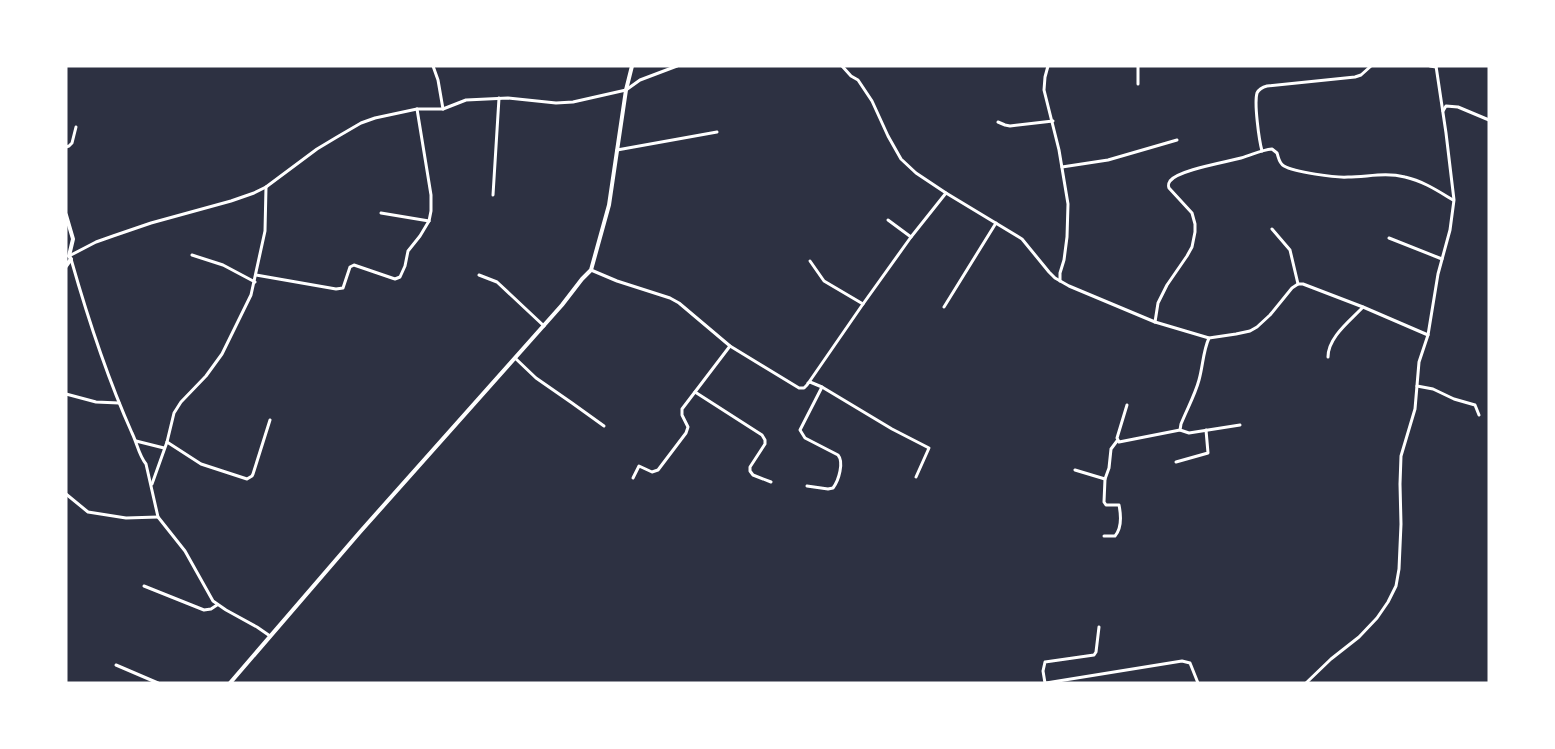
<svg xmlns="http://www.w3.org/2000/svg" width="1555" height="749" font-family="Helvetica,sans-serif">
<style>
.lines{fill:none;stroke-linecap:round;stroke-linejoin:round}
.minor{stroke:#fff;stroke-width:3}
.tertiary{stroke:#fff;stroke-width:4}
</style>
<rect width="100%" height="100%" fill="#2d3142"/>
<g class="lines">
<g class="minor">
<polyline points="433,66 438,80 443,109"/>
<polyline points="842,66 851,76 858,80 872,101 888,136 901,159 916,173 946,193 1022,239 1049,272 1055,278 1069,286 1155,322 1209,338 1236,334 1250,331 1257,327 1270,315 1292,288 1298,284 1303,284 1363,307 1428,335"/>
<polyline points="1048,66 1045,77 1044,90 1059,150 1068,204 1067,237 1064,260 1060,273 1060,281"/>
<polyline points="1430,66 1436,67"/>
<polyline points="1138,84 1138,66"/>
<polyline points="1443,111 1446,106 1458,107 1489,120"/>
<polyline points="998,122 1005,125 1010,126 1053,121"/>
<polyline points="66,147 69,146 72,143 76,127"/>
<polyline points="617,150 717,132"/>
<path d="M1262,151C1259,140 1254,103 1257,93C1259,89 1263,87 1267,86L1355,77L1361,75L1371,66"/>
<polyline points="1062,167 1108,160 1177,140"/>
<polyline points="493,195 499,98"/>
<polyline points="381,213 429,221"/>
<polyline points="888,220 911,237"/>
<polyline points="1272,229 1290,250 1298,284"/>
<polyline points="1389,238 1442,259"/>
<polyline points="192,255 223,265 255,282"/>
<polyline points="69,256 96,242 113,236 151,223 231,201 254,193 266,187 317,149 337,137 361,123 375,118 417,109 443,109 466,100 508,98 556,103 573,102 626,90 640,80 677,66"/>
<path d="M71,259C88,319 107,377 132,433C137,443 139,456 146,464L158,517L185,551L213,601L226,610L257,627L270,636"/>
<polyline points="810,261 824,281 863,304"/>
<polyline points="591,270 617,281 670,298 679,303 730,346 799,388 804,388 807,385 863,304 911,237 946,193"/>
<polyline points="256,275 336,289 343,288 350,267 354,265 392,278 395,279 400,277 405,266 408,251 420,236 429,221 431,211 431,195 417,109"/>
<polyline points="479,275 497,282 544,326"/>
<polyline points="944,307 996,223"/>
<path d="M1155,322L1158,303L1167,285L1187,256L1192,247L1195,232V224L1192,213L1169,188C1168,185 1168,184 1170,181C1178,170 1227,162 1241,158C1252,155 1261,150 1272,149L1277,153C1279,159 1279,163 1284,166C1294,172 1336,178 1348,177C1367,177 1385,172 1405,177C1423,181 1438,191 1453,200"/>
<path d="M1209,338C1203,351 1203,366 1199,380C1195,395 1187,409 1181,424L1180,430L1189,433L1240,425"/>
<path d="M1328,357C1328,337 1350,321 1363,307"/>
<polyline points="515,358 536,378 572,403 604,426"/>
<polyline points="808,383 810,382 822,387 892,429 929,448 916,477"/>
<polyline points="1417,386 1433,389 1454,399 1475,405 1479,415"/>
<polyline points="695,392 762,435 765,440 765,444 750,467 750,471 753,475 771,482"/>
<polyline points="66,394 96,402 119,403"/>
<polyline points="1127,405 1117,438 1119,442 1180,430"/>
<polyline points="136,441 164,448"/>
<polyline points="167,442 201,464 247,479 252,476 253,474 270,420"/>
<polyline points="1176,462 1208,453 1206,430"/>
<polyline points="1075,470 1105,479"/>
<polyline points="633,478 639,466 652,472 658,470 686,433 688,427 682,415 682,409 730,346"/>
<polyline points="152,484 167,442 174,413 181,402 206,376 222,354 251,295 265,231 266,187"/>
<path d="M807,486L828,489L833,488C839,480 844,462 838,455L805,438L800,430L822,387"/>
<polyline points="66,494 88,512 126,518 158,517"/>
<path d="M1104,536H1115C1122,528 1121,515 1119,505H1106L1104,502L1105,479L1109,468L1111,449L1117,441"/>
<polyline points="144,586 204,610 211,609 217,605"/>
<polyline points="116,665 158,683"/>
<polyline points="1045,683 1043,671 1045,662 1094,655 1096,652 1099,627"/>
<polyline points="1046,683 1182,661 1190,663 1198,683"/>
<polyline points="1306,683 1331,659 1359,637 1377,618 1388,602 1396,586 1399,569 1401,524 1400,484 1401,456 1415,409 1419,362 1428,335 1438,274 1450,230 1454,200 1446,133 1436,66"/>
</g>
<g class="tertiary">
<polyline points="66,215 73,239 69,256 71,259 66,266"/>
<polyline points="230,683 360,532 562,305 582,279 591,270 609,205 626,90 632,66"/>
</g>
</g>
<rect width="1555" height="749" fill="none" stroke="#ffffff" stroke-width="135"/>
</svg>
